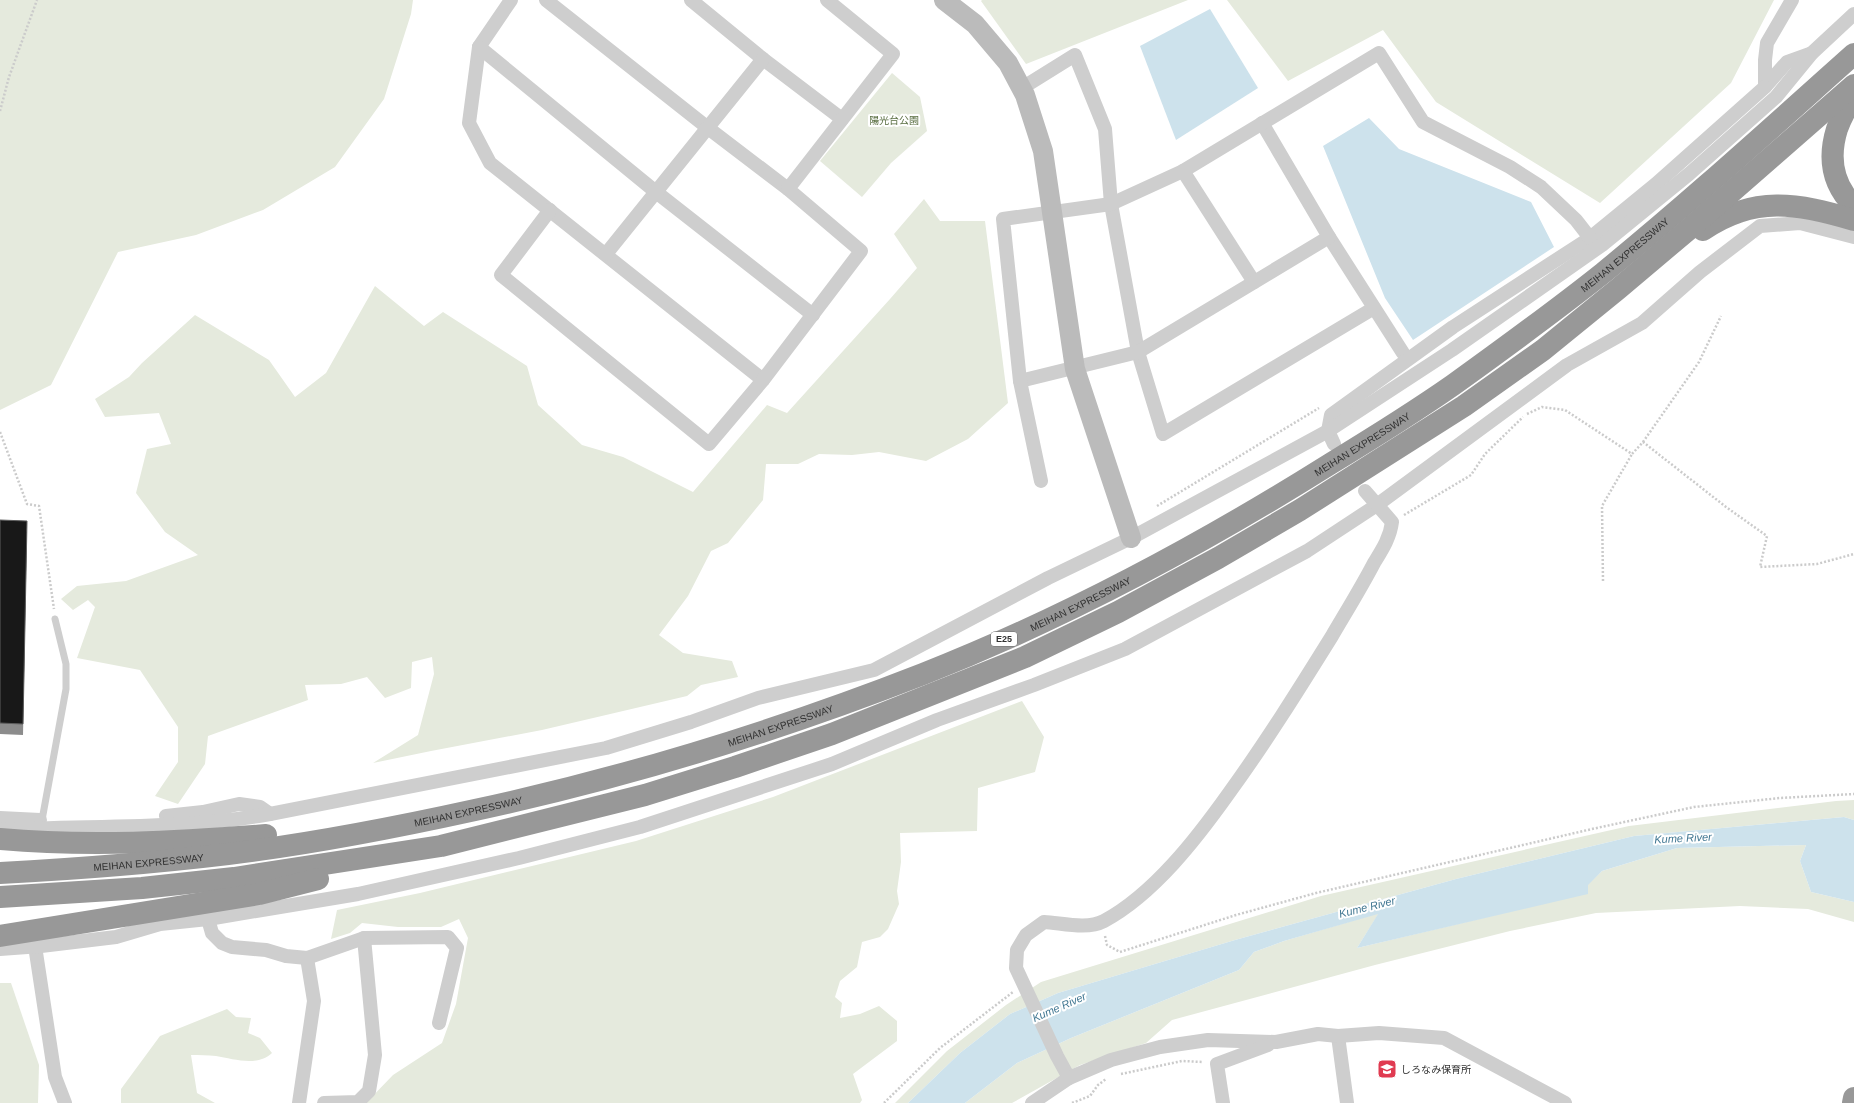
<svg xmlns="http://www.w3.org/2000/svg" width="1854" height="1103" font-family="Arial,'Noto Sans JP',sans-serif">
<style>
.green{fill:#e5eadd}
.water{fill:#cde2ec}
.lines{fill:none;stroke-linecap:round;stroke-linejoin:round}
.path{stroke:#cbcbcb;stroke-width:2.5;stroke-dasharray:2 2;stroke-linecap:butt}
.lane{stroke:#cecece;stroke-width:7}
.street{stroke:#cecece;stroke-width:14}
.secondary{stroke:#bbb;stroke-width:20}
.highway{stroke:#989898;stroke-width:22}
.wall{fill:#8c8c8c}
.building{fill:#181818;stroke:#5d5d5d}
.labels{text-anchor:middle;stroke-width:4;stroke-linejoin:round;paint-order:stroke}
.shield{fill:#fff;stroke:#6f6f6f;stroke-width:1}
.shield-label{font-size:9px;font-weight:bold;fill:#313131}
.park-label{font-size:10px;fill:#576c3f;stroke:#fff}
.street-label{font-size:10px;fill:#313131;stroke:#fff}
.poi-label{font-size:10px;fill:#313131;stroke:#fff;text-anchor:start}
.water-label{font-size:11px;font-style:italic;fill:#417792;stroke:#fff}
</style>
<rect width="100%" height="100%" fill="#fff"/>
<g class="green">
<polygon points="0,0 413,0 411,14 384,99 335,167 263,210 196,235 118,252 51,385 0,410"/>
<polygon points="982,0 1188,0 1026,64 981,1"/>
<polygon points="1227,0 1774,0 1731,83 1600,203 1436,102 1383,30 1288,81"/>
<polygon points="892,73 920,97 927,131 891,163 862,197 820,161"/>
<polygon points="924,199 940,221 985,221 1008,403 968,439 926,461 879,452 852,455 819,454 798,464 766,464 763,500 728,543 711,551 688,596 659,635 683,653 732,661 738,677 701,685 687,696 542,730 431,751 373,763 418,735 434,674 432,657 412,662 411,688 385,698 367,677 341,684 305,685 308,700 208,736 205,764 178,804 155,796 178,762 178,727 140,670 77,658 95,607 88,600 73,610 61,599 77,586 126,581 198,555 165,532 136,493 147,449 171,444 159,413 105,417 95,399 129,377 142,363 195,315 269,360 295,397 326,373 375,286 424,326 443,312 527,366 538,405 582,445 623,457 693,492 767,405 787,413 890,299 917,268 894,234"/>
<polygon points="1022,701 1044,737 1035,772 978,788 977,831 900,833 901,862 897,891 899,904 888,929 880,937 862,942 857,967 840,981 835,997 842,1003 840,1018 860,1014 879,1006 897,1021 897,1041 853,1074 862,1100 860,1103 366,1103 393,1075 442,1043 456,1004 468,938 459,919 441,927 398,927 362,923 350,933 331,939 337,910 420,893 636,841 773,797"/>
<polygon points="1854,800 1854,820 1844,817 1634,836 1456,879 1235,940 1058,993 1010,1014 960,1053 908,1103 895,1103 947,1051 1006,1005 1041,982 1321,896 1629,826 1836,801"/>
<polygon points="1806,845 1800,861 1811,892 1854,902 1854,922 1808,909 1740,906 1596,913 1510,931 1375,965 1172,1020 1146,1043 1080,1065 1012,1103 965,1103 1017,1063 1071,1038 1239,970 1254,952 1284,941 1379,913 1357,948 1588,893 1587,885 1602,871 1677,848"/>
<polygon points="0,983 11,983 39,1065 38,1103 0,1103"/>
<path d="M227,1009L236,1017L251,1018L248,1033L260,1038L272,1053C257,1067 234,1059 216,1056C208,1055 199,1055 191,1055L197,1093L215,1103H121V1089L160,1036Z"/>
</g>
<g class="water">
<polygon points="1210,9 1258,88 1176,140 1140,46"/>
<polygon points="1369,118 1399,149 1531,202 1554,247 1413,340 1385,298 1323,146"/>
<polygon points="1844,817 1854,820 1854,902 1811,892 1800,861 1806,845 1677,848 1602,871 1588,885 1588,894 1357,948 1378,914 1284,941 1254,952 1239,970 1071,1038 1017,1063 965,1103 908,1103 960,1053 1010,1014 1058,993 1235,940 1456,879 1634,836"/>
</g>
<g class="lines">
<g class="path">
<polyline points="0,111 9,77 37,0"/>
<polyline points="1527,414 1542,407 1565,410 1632,454 1643,442 1726,507 1767,536 1760,567 1817,564 1854,554"/>
<polyline points="0,432 27,504 39,506 54,609"/>
<polyline points="1643,442 1699,362 1721,316"/>
<polyline points="1157,506 1319,408"/>
<polyline points="1404,515 1471,475 1485,454 1523,417"/>
<polyline points="1603,581 1602,506 1632,454"/>
<polyline points="1105,936 1107,945 1120,952 1236,915 1316,893 1592,829 1694,807 1780,798 1854,794"/>
<polyline points="1121,1074 1182,1061 1203,1062"/>
<polyline points="884,1103 940,1048 1013,992"/>
<polyline points="1072,1103 1090,1096 1098,1085 1106,1079"/>
</g>
<polyline class="lane" points="42,820 66,689 66,664 55,619"/>
<g class="street">
<polyline points="511,0 479,47 469,123 490,163 763,380"/>
<polyline points="546,0 708,128 788,189"/>
<polyline points="691,0 763,59 842,119"/>
<polyline points="1792,0 1767,43 1765,60 1765,87 1787,62 1812,53"/>
<polyline points="479,47 656,192 813,315"/>
<polyline points="1022,88 1075,55 1105,129 1111,204 1138,352 1163,434 1374,308"/>
<polyline points="1183,171 1254,282"/>
<polyline points="550,210 501,275 709,444 763,380 861,251 788,189 893,54 827,0"/>
<polyline points="1329,237 1403,353"/>
<polyline points="606,254 763,59"/>
<polyline points="1020,381 1138,352 1329,237 1262,123"/>
<polyline points="1334,444 1328,431 1331,415 1453,327 1590,238 1656,184 1765,87"/>
<polyline points="1041,481 1020,381 1003,219 1111,204 1183,171 1379,53 1423,122 1510,167 1541,187 1576,220 1590,238"/>
<polyline points="166,816 203,812 239,804 260,807 270,814"/>
<polyline points="0,818 40,820"/>
<path d="M0,830C90,825 181,830 270,814L606,748L691,722L758,698L874,670L1048,578L1131,538L1328,431L1452,350L1602,245L1689,174L1776,97L1812,53L1854,14"/>
<polyline points="208,919 212,933 222,943 232,947 266,950 286,956 307,958 364,938 448,937 457,948 439,1023"/>
<polyline points="35,946 55,1077 65,1103"/>
<polyline points="0,949 41,946 116,937 160,924 208,919 358,894 519,858 640,827 832,764 937,720 1034,685 1125,649 1307,551 1377,505 1567,365 1642,323 1700,272 1760,226 1800,223 1854,237"/>
<polyline points="1338,1036 1347,1103"/>
<path d="M1069,1078L1057,1056L1016,968L1017,950L1026,935L1044,922C1062,923 1087,930 1104,921C1154,894 1197,838 1229,793C1266,742 1299,689 1332,636C1346,612 1361,588 1374,563C1382,550 1390,538 1392,522L1365,491"/>
<polyline points="299,1103 314,1001 307,958"/>
<polyline points="324,1103 358,1102 369,1091 375,1055 364,938"/>
<polyline points="1032,1103 1069,1078 1111,1060 1160,1047 1208,1040 1276,1042 1318,1034 1338,1036 1379,1033 1444,1038 1565,1103"/>
<polyline points="1223,1103 1217,1064 1268,1045"/>
</g>
<polyline class="secondary" points="944,0 975,24 1008,63 1025,95 1043,151 1075,369 1131,538"/>
<g class="highway">
<path d="M1854,99C1846,107 1841,118 1837,129C1828,158 1832,184 1854,206"/>
<path d="M1703,230C1754,195 1798,203 1854,220"/>
<path d="M0,839C89,847 178,842 266,835"/>
<path id="s1" d="M0,873C76,869 153,863 228,854C311,844 393,828 475,810C628,777 777,731 923,674C1065,618 1201,545 1330,464C1371,439 1413,413 1453,385C1503,349 1554,312 1603,273C1689,203 1771,128 1854,54"/>
<polyline points="0,897 142,888 234,878 441,846 645,795 735,767 832,734 1025,657 1118,612 1218,558 1300,510 1464,406 1543,350 1618,289 1689,229 1854,85"/>
<polyline points="0,936 259,894 318,879"/>
<polyline points="1853,1103 1854,1098"/>
</g>
</g>
<polygon class="wall" points="0,520 27,532 23,735 0,734"/>
<polygon class="building" points="0,520 27,521 23,724 0,723"/>
<defs>
<g id="school-square" transform="scale(1)"><rect x="-9" y="-9" width="18" height="18" rx="4" fill="#e03b51" stroke="#fff"/><path d="M0-5L7-2L0 1L-7-2ZM-4 1L0 2.5L4 1V4Q0 6-4 4Z" fill="#fff"/></g>
</defs>
<g fill-rule="evenodd">
<use href="#school-square" x="1387" y="1069"/>
</g>
<g class="labels">
<rect class="shield" x="991" y="632" width="26" height="14" rx="3"/>
<g class="shield-label">
<text x="1004" y="642">E25</text>
</g>
<g class="park-label">
<text x="894" y="124">陽光台公園</text>
</g>
<g class="street-label">
<text dy="4" stroke="none"><textPath href="#s1" startOffset="1769">MEIHAN EXPRESSWAY</textPath></text>
<text dy="4" stroke="none"><textPath href="#s1" startOffset="1445">MEIHAN EXPRESSWAY</textPath></text>
<text dy="4" stroke="none"><textPath href="#s1" startOffset="1121">MEIHAN EXPRESSWAY</textPath></text>
<text dy="4" stroke="none"><textPath href="#s1" startOffset="797">MEIHAN EXPRESSWAY</textPath></text>
<text dy="4" stroke="none"><textPath href="#s1" startOffset="473">MEIHAN EXPRESSWAY</textPath></text>
<text dy="4" stroke="none"><textPath href="#s1" startOffset="149">MEIHAN EXPRESSWAY</textPath></text>
</g>
<g class="poi-label">
<text x="1401" y="1073">しろなみ保育所</text>
</g>
<g class="water-label">
<text transform="translate(1683 838) rotate(-3)" y="4">Kume River</text>
<text transform="translate(1367 907) rotate(-14)" y="4">Kume River</text>
<text transform="translate(1059 1007) rotate(-24)" y="4">Kume River</text>
</g>
</g>
</svg>
